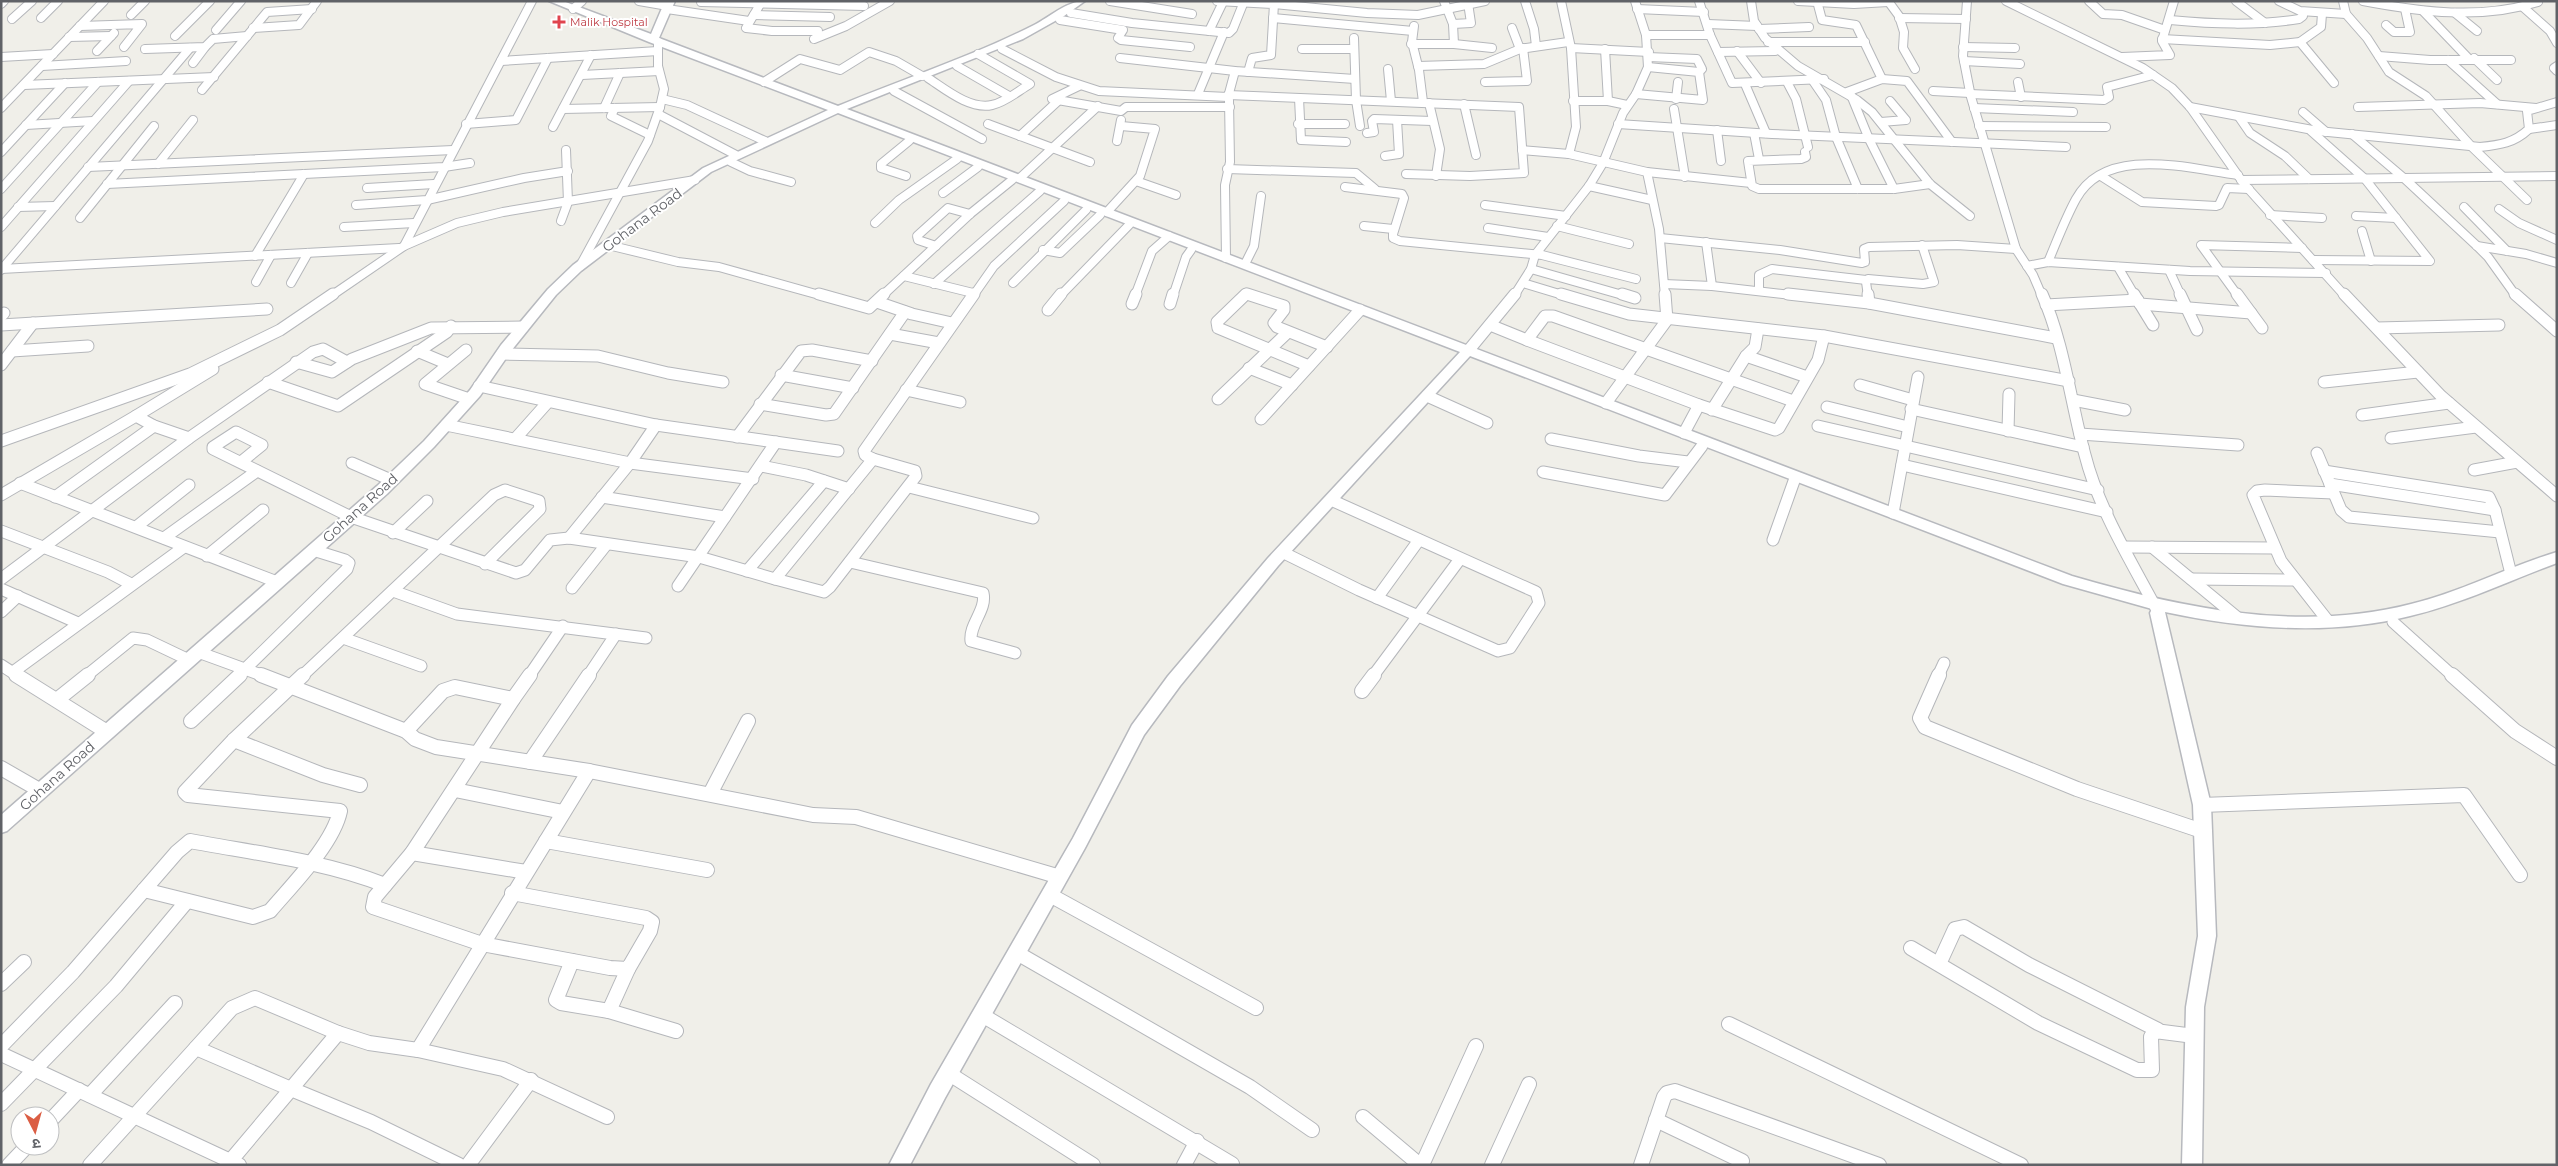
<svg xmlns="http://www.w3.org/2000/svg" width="2558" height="1166" font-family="Montserrat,'Noto Sans Devanagari',sans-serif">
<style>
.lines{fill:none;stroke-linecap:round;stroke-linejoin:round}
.street-far2-casing{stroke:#b5b7bb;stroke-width:10}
.street-far1-casing{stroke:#b5b7bb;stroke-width:13}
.street-casing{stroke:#b5b7bb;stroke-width:16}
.secondary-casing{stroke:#b7b9be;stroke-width:3}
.street-far2{stroke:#fff;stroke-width:8}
.street-far1{stroke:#fff;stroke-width:11}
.street{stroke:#fff;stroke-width:14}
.secondary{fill:#fff;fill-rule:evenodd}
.health-dot{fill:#e0444e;stroke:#fff;stroke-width:2}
.labels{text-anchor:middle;stroke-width:4;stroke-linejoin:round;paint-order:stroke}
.far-health-label{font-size:11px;fill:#be3a42;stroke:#fff;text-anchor:start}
.street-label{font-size:14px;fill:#606267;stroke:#fff}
</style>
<rect width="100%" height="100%" fill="#f0efe9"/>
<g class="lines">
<g class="street-far2-casing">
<g id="street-far2">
<polyline points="639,1 668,6"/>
<polyline points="762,1 746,28 772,31 818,31"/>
<polyline points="1110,1 1192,14"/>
<polyline points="1217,1 1274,4 1271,55 1252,58 1248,72"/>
<polyline points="1444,1 1453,24 1454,44"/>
<polyline points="1525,1 1534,29 1536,46"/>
<polyline points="1561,1 1571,48 1576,127 1569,154"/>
<polyline points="1699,1 1710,35 1732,83 1824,79"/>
<polyline points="1751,1 1754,21 1765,38 1798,66 1857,100 1872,112 1930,184 1970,216"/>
<polyline points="1798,1 1854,4 1888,2"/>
<polyline points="1817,1 1822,20 1856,25 1882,79"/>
<polyline points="1888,1 1899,16 1904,32 1903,48 1915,69"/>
<polyline points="1967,1 1963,56 1971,97 2016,249 2033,275 2042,296"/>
<polyline points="2006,1 2143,68 2172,88 2190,107 2244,184 2345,296"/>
<polyline points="2089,1 2103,14 2122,15 2165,30"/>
<polyline points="2236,1 2265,23"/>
<polyline points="2279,1 2300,11 2346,14"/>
<polyline points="2343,1 2346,14 2367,38 2389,72 2426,96 2472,147 2527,200"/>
<path d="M2363,1C2421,12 2481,20 2538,2"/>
<polyline points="701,2 864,6"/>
<polyline points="1,4 4,1"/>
<polyline points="1274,4 1367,13 1418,15 1485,1"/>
<polyline points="2523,7 2550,31 2557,43"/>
<polyline points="573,9 582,1"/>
<polyline points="667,9 749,21"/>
<polyline points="1637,9 1704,12"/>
<polyline points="2423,11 2469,59"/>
<polyline points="1071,13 1132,23 1229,33 1233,29 1243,4"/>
<polyline points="2455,13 2477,31"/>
<polyline points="131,15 145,1"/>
<polyline points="754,15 830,17"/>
<polyline points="41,18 58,1"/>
<polyline points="1273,18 1413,31"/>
<polyline points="1899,18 1966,19"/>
<polyline points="12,19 32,1"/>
<polyline points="1060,20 1123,30 1118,38 1121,40 1190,47"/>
<path d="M2170,20C2213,24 2256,26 2299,19L2303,16V12"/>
<polyline points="1453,24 1471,23 1468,3"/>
<polyline points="1708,24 1757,26"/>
<polyline points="2386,25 2394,32 2410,32 2405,9"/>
<polyline points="80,26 142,24 124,47"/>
<polyline points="1414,26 1412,42 1419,70 1423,102"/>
<polyline points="253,28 299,25 317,1"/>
<polyline points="1512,28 1520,49"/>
<polyline points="1759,29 1809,27"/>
<polyline points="216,30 241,1"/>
<polyline points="1209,31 1223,2"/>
<polyline points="1646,35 1710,35"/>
<polyline points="175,36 210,1"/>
<polyline points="69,37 111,36"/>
<polyline points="1354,38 1356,100 1360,126"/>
<polyline points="814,39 846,26 890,1"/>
<polyline points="2162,39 2270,45 2300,42 2321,27 2322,14"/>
<polyline points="1768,42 1865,42"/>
<polyline points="2300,42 2334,83"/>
<polyline points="1411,44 1454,44 1492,48"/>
<polyline points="1963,47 2015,48"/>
<polyline points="1571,48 1649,52"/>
<polyline points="145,49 205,47 213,39 247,36"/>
<polyline points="1002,49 1056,77 1099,91 1228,97 1235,71"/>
<polyline points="1302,49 1354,49"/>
<polyline points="1605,49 1608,101"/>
<polyline points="97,51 114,33"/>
<polyline points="1737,51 1761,83"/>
<polyline points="1718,52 1775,51"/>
<polyline points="2379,56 2430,60 2511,60"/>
<polyline points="1,57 53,54"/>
<polyline points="1648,57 1697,59 1702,69 1699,72"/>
<polyline points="2122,57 2170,55 2162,41 2174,1"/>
<polyline points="1120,58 1235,71 1355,79"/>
<polyline points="2474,58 2497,80"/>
<polyline points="2448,60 2497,104"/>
<polyline points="501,61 658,51"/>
<polyline points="1964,61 2020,64"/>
<polyline points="193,63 205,47"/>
<polyline points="42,66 126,61"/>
<polyline points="957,66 1009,96"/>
<polyline points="1418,66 1484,64 1520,49 1568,42"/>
<polyline points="2557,66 2554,68 2557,71"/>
<polyline points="1388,69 1391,101"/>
<polyline points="582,75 659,71"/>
<path d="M928,78C945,89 970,110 992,105C1006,102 1018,91 1030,84L978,54"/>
<polyline points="1813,81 1826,100 1836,137 1858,189"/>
<polyline points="764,82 800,59 840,70 869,52 896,61 922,76"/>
<polyline points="1485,82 1527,81 1523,48"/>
<polyline points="1787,82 1796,99 1808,147"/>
<polyline points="2018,82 2021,97"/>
<polyline points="1745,84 1766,133"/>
<polyline points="24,85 214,77"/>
<polyline points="1079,86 1052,99 1121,111 1126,107 1230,107"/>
<polyline points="202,90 267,12 312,9"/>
<polyline points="894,91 982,139"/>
<polyline points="1933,91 1970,93"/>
<polyline points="1847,92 1882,79 1907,81 1952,142"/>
<polyline points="1198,94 1224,32"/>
<polyline points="1636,94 1703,100 1699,72 1648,67"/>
<polyline points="1970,94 2104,100 2109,97 2107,87 2153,75"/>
<polyline points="1228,95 1519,107 1524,173 1470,176 1406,174"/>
<polyline points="1851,95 1869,139 1894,189"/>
<polyline points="1299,98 1301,140 1346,142"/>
<polyline points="662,99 687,105 765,141"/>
<polyline points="1676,99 1678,82"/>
<polyline points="1573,101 1608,101 1627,105"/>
<polyline points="1429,103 1440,149 1436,176"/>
<polyline points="1464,104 1476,155"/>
<path d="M2190,107L2318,131L2480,147C2500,145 2514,143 2529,129L2527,111L2557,102"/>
<polyline points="2358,107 2480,103 2536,108"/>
<polyline points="1,108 104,1"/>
<polyline points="604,108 620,73"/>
<polyline points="615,108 611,116 650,135"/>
<polyline points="1974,108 2073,112"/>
<polyline points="563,109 660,107"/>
<polyline points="1674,109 1685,177"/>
<polyline points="2303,112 2326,132"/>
<polyline points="658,114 736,155"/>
<polyline points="2239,117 2250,133 2285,156 2309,179"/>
<polyline points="1881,122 1906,120 1890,101"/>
<polyline points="466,124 516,120 548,58"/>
<polyline points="988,124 1090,162"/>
<polyline points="1298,124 1345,124"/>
<polyline points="1618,124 1772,134 2066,147"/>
<polyline points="26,125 93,121"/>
<polyline points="1979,126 2106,127"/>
<polyline points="553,127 591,55"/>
<polyline points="2529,129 2557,125"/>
<polyline points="1717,130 1721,161"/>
<polyline points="2311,131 2365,179 2430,261 2313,260"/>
<polyline points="1367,133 1374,132 1372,121 1374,119 1432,121"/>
<polyline points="1754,133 1759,159"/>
<polyline points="2352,134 2405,179 2477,246 2488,257 2516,296"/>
<polyline points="1020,136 1058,101"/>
<polyline points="1117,141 1121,120"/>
<polyline points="1522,150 1569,154 1647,172 1751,183"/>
<polyline points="1,152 65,83"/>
<polyline points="1805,152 1806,157 1801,159 1748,161 1752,186 1759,189 1894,189 1930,184"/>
<polyline points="1385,156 1399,154 1397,120"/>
<polyline points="731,162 750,171 791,182"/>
<polyline points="158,164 193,120"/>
<polyline points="88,167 453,150"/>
<polyline points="1227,169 1356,173 1375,189"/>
<polyline points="1647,172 1659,229 1665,296"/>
<polyline points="906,176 881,168 881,164 909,141"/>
<polyline points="2101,176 2142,202 2216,206 2219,205 2227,188 2249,189"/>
<polyline points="1020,178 1098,106"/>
<polyline points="2241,180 2557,176"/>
<polyline points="1136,181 1176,195"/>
<polyline points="107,184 444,167 470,163"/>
<polyline points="1589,186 1652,200"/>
<polyline points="1345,187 1402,194 1404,198 1393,234 1393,238 1400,241 1542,255 1636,279"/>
<polyline points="367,188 434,184"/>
<polyline points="1,189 98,82"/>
<polyline points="943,193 978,167"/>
<polyline points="356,205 427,200 524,178 568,171"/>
<polyline points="1485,205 1566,216"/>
<polyline points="18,207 55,206"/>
<polyline points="2464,207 2507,251"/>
<polyline points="2499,209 2519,223 2557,240"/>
<polyline points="1107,212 1140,176 1155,129 1121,126"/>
<polyline points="2270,215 2322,218"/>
<polyline points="2356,216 2396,218"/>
<polyline points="80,218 154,126"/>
<polyline points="561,221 568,202 566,150"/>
<polyline points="875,223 899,200 957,159"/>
<polyline points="1364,226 1393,229"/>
<polyline points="1557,226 1629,244"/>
<polyline points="1,227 129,81"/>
<polyline points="344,227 414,223"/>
<polyline points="1488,228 1548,237"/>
<polyline points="2362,231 2371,261"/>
<polyline points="1660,238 1780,250 1862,263 1865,262 1864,249 1869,247 1957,245 2016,249"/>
<polyline points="1706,242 1712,286"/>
<polyline points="608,245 678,262 719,267 823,296"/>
<polyline points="404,246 532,1"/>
<polyline points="936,246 918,240 917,236 948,208 970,214"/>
<polyline points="2477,246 2526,254 2557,263"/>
<polyline points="1043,250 1060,253 1100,215"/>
<polyline points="255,256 304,174"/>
<polyline points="1226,258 1225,185 1230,162 1229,100"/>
<path d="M2048,262C2057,241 2065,219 2076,199C2106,144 2189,169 2238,175"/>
<polyline points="1245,264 1254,246 1261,196"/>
<polyline points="580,266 648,141 660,107 664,89 658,66 658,42"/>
<polyline points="2027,266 2048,262 2190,271 2326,273"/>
<polyline points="2118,267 2135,296"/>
<polyline points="1,269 399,248"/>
<polyline points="1531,269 1626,296"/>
<polyline points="1,270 190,48"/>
<polyline points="2169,270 2181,296"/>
<polyline points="904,276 973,293"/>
<polyline points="256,282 271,255"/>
<polyline points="291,283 308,253"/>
<polyline points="1013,283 1086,210"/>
<polyline points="1523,283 1566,296"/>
<polyline points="934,284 1040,191"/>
<polyline points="1664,284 1712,286 1800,296"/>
<polyline points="1759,291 1759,275 1772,269 1866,280"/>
<polyline points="331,296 404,246 457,223 503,212 695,180"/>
<polyline points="882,296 970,214 1012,180"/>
<polyline points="973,296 994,266 1064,201"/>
<polyline points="1060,296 1129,225"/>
<polyline points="1135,296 1152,251 1169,236"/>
<polyline points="1173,296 1186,257 1191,250"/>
<polyline points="1244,296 1251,296"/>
<polyline points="1514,296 1531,269 1535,255 1589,186 1603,163 1623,113 1636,94 1648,67 1646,35 1635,1"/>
<polyline points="1868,296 1866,282 1868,279 1923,284 1934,282 1922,245"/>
<polyline points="2238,296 2201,245 2302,248"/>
</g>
</g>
<g class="street-far1-casing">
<g id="street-far1">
<polyline points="819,294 869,308 884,294"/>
<polyline points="1246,294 1217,322 1218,328 1309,366"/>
<polyline points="1247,294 1284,306 1284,310 1274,323 1277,327 1327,347"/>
<polyline points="1561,294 1629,314 1824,336 2069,381"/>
<polyline points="1622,294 1635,298"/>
<polyline points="1788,294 1869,303 2056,338"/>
<polyline points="1868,294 1869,303"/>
<path d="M2042,294C2064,343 2071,404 2085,455C2099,510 2131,561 2157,610"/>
<polyline points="2134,294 2153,325"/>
<polyline points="2180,294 2197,330"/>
<polyline points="2237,294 2262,328"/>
<polyline points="2344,294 2441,396 2557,496"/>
<polyline points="2515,294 2557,331"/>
<polyline points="877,302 912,314 952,323"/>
<polyline points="1132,304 1136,294"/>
<polyline points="1170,304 1173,294"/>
<polyline points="2140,304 2251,313"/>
<polyline points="2046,305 2138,300"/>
<polyline points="1048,310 1061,294"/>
<polyline points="1,316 4,313"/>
<polyline points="1,325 267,309"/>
<polyline points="1490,325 1527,340 1545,316 1553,316 1793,401"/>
<polyline points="2377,328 2499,325"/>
<polyline points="890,334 939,343"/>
<polyline points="1527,340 1699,405 1775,430 1779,428 1818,360 1824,336"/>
<polyline points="466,350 425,384 469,399"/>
<polyline points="12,351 88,346"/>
<polyline points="417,351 448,364"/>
<polyline points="1468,351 1515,294"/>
<polyline points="502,354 598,356 668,373 723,382"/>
<polyline points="1746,356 1807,377"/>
<polyline points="296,362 332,372 352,359 431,328 523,327"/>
<polyline points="1,365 33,323"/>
<polyline points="1249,368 1292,385"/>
<polyline points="781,375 853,388"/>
<polyline points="268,382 338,406 447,332 451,326"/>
<polyline points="2324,382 2418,372"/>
<polyline points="1860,385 1913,400"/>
<polyline points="479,386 656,425 838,451"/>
<polyline points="906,390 960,402"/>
<polyline points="1427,396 1487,423"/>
<polyline points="1218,399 1287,333"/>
<polyline points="2073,400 2125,410"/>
<polyline points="1606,403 1667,320 1665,294"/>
<polyline points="760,404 826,415 834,414 905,312"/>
<polyline points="1827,407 1908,427"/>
<polyline points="1911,409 2083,447"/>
<polyline points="1712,410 1746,356 1755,347 1758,329"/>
<polyline points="2362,415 2449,403"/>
<polyline points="136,416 213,369"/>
<polyline points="1261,419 1360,310"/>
<polyline points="446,425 630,463 753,479"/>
<polyline points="1818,426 2098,490"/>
<polyline points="2008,431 2009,394"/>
<polyline points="1684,433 1699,405"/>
<polyline points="2080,434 2238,445"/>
<polyline points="737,437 801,351 812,350 872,361"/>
<polyline points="2391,438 2476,427"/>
<polyline points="515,439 548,402"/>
<polyline points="1551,439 1639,456 1688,462"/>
<polyline points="1,441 190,374 280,330 333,294"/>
<polyline points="2317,453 2341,510 2349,517 2500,532"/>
<polyline points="241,462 262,445 236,432 213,447 213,449 351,517 516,573 525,570 550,540 569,538 699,557 775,579 873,459 865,455 864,451 974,294"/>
<polyline points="352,463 391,480"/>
<polyline points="1902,465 2107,512"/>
<polyline points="761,466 806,475 849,489"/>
<polyline points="2474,470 2517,462"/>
<polyline points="2324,471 2489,497 2495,510 2511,574"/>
<polyline points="1543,472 1665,495 1702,446"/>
<polyline points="20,483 277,582"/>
<polyline points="2330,484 2495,510"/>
<polyline points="909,487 1033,518"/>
<polyline points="1,495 136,416 154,426 189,438"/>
<polyline points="55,497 154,426"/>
<polyline points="602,497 725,517"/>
<polyline points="1893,513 1918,377"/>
<polyline points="136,527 189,485"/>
<polyline points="1,531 108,572 131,584"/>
<polyline points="393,533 427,501"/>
<polyline points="164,538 257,471"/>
<polyline points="569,538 630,463 656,425"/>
<polyline points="1773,540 1794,481"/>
<polyline points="2125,547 2275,548"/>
<polyline points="2152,547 2238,618"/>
<polyline points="1282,552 1359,590 1498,651 1510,648 1539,603 1536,592 1331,500"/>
<polyline points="207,556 263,510"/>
<path d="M850,562L983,593C987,610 969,624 971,641L1015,653"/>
<polyline points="747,571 824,481"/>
<polyline points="1,579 189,438 313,352 323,349 347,362"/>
<polyline points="775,579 824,592 830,587 916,476 915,471 873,459"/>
<polyline points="2191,579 2294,580"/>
<polyline points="678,586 776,442"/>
<polyline points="572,588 606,545"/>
<polyline points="1,589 78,623"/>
<polyline points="393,591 457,614 646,638"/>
<polyline points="1377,598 1419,540"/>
<polyline points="1,612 18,596"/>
<polyline points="2328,621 2281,561 2253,495 2257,491 2265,490 2333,493"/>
<polyline points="2393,622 2453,676"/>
<polyline points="343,638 421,666"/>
<polyline points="198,652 264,676"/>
<polyline points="1,665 18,676"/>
<polyline points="13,672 184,547"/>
<polyline points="86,676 133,638 147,640 189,660"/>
<polyline points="238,676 347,569 349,563 345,560 313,550"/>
<polyline points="302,676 494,495 505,490 539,501 540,509 485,564"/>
<polyline points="529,676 563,626"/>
<polyline points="588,676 616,634"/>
<polyline points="1373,676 1460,559"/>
<polyline points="1938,676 1944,663"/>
</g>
</g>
<g class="street-casing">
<g id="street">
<polyline points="16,675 107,732"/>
<polyline points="261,675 406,731 415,739 436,747 589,771 813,815 856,817 1060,877"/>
<polyline points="1939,675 1920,718 1925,727 2077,789 2205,832"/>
<polyline points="2452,675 2515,731 2557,758"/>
<polyline points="1362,691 1374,675"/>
<polyline points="58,699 88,675"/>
<polyline points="191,721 240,675"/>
<polyline points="406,731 443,691 455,687 513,699 530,675"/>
<polyline points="234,740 323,775 360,785"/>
<polyline points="530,762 589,675"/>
<polyline points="1,768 41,791"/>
<polyline points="455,790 563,812"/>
<polyline points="710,794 748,721"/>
<polyline points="2202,805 2464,795 2520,875"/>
<polyline points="546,841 707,870"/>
<polyline points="412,853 526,872"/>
<path d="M144,890L253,917L270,911C292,885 333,844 340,811L188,795L185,792L234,740L303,675"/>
<polyline points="512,893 646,918 652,922 650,931 628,969 610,968 482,944 373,907 375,897 412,853 513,699"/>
<polyline points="1050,895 1256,1008"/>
<polyline points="1911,948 2038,1023 2137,1070 2152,1070 2151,1037 2155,1031 2194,1036"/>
<polyline points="1017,953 1250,1087 1312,1130"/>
<polyline points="572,961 556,1000 561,1003 609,1011 676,1031"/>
<polyline points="1939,964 1955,929 1964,927 2029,965 2158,1030"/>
<polyline points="1,984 24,962"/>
<polyline points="609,1011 628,969"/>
<polyline points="982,1015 1232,1164"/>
<polyline points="1729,1024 2021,1165"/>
<path d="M1,1046L73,972L177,852L190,841C254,853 324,861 385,885"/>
<polyline points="196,1048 232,1008 255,998 338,1033 369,1043 418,1050 589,771"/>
<polyline points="418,1050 503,1069 607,1117"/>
<polyline points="1,1054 239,1165"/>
<polyline points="948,1073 1093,1165"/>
<polyline points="90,1095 175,1003"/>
<polyline points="1,1104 116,986 187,901"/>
<polyline points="1363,1117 1420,1165"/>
<polyline points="1656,1120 1742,1161"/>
<polyline points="50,1121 79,1090"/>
<polyline points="9,1165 27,1146"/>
<polyline points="90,1165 196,1048 291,1089 338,1033"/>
<polyline points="227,1165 291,1089 371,1122 459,1165"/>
<polyline points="468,1165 531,1080"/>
<polyline points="1184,1165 1197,1141"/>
<polyline points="1422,1165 1476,1046"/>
<polyline points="1492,1165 1529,1084"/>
<polyline points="1641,1165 1664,1097 1667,1093 1675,1091 1879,1165"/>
</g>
</g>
<g class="secondary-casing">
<path id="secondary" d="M549,1H563L651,34L665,1H675L659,38L838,106C903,79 971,57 1034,25C1050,17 1066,1 1085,1L1064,16L1023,39L847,109L2072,576C2181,608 2299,633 2411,604C2461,592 2507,567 2557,552V563C2508,581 2461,604 2410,616C2330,636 2245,629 2165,612L2211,805L2216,936L2204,1007L2202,1165H2182L2186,1007L2198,936L2193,805L2150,613L2152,609L2063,584L1470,356L1278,566L1180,686L1144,735L1085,848L945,1098L910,1165H889L931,1084L1073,838L1132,725L1168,676L1268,558L1460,352L838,113L711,172L581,271L556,295L511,351L480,396L434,447L387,494L7,831L1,833V815L377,486L424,441L470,390L501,345L548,289L573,265L703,168L828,110L649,42Z"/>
</g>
<use href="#street-far2" class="street-far2"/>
<use href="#street-far1" class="street-far1"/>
<use href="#street" class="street"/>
<use href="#secondary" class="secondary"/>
</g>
<path class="health-dot" d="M556.5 14.5h5v5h5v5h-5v5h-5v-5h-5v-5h5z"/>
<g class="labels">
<g class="far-health-label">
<text x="570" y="26">Malik Hospital</text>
</g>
<g class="street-label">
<text transform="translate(642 220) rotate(-37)" y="5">Gohana Road</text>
<text transform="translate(360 508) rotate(-42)" y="5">Gohana Road</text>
<text transform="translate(57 776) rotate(-42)" y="5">Gohana Road</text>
</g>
</g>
<rect width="2558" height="1166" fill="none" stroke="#606267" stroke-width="5"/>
<g transform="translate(35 1131) rotate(174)"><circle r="24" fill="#ffffff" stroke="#bfc0c2"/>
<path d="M0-4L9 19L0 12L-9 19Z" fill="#db5e44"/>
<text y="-8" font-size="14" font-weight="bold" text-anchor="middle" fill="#606267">उ</text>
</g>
</svg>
